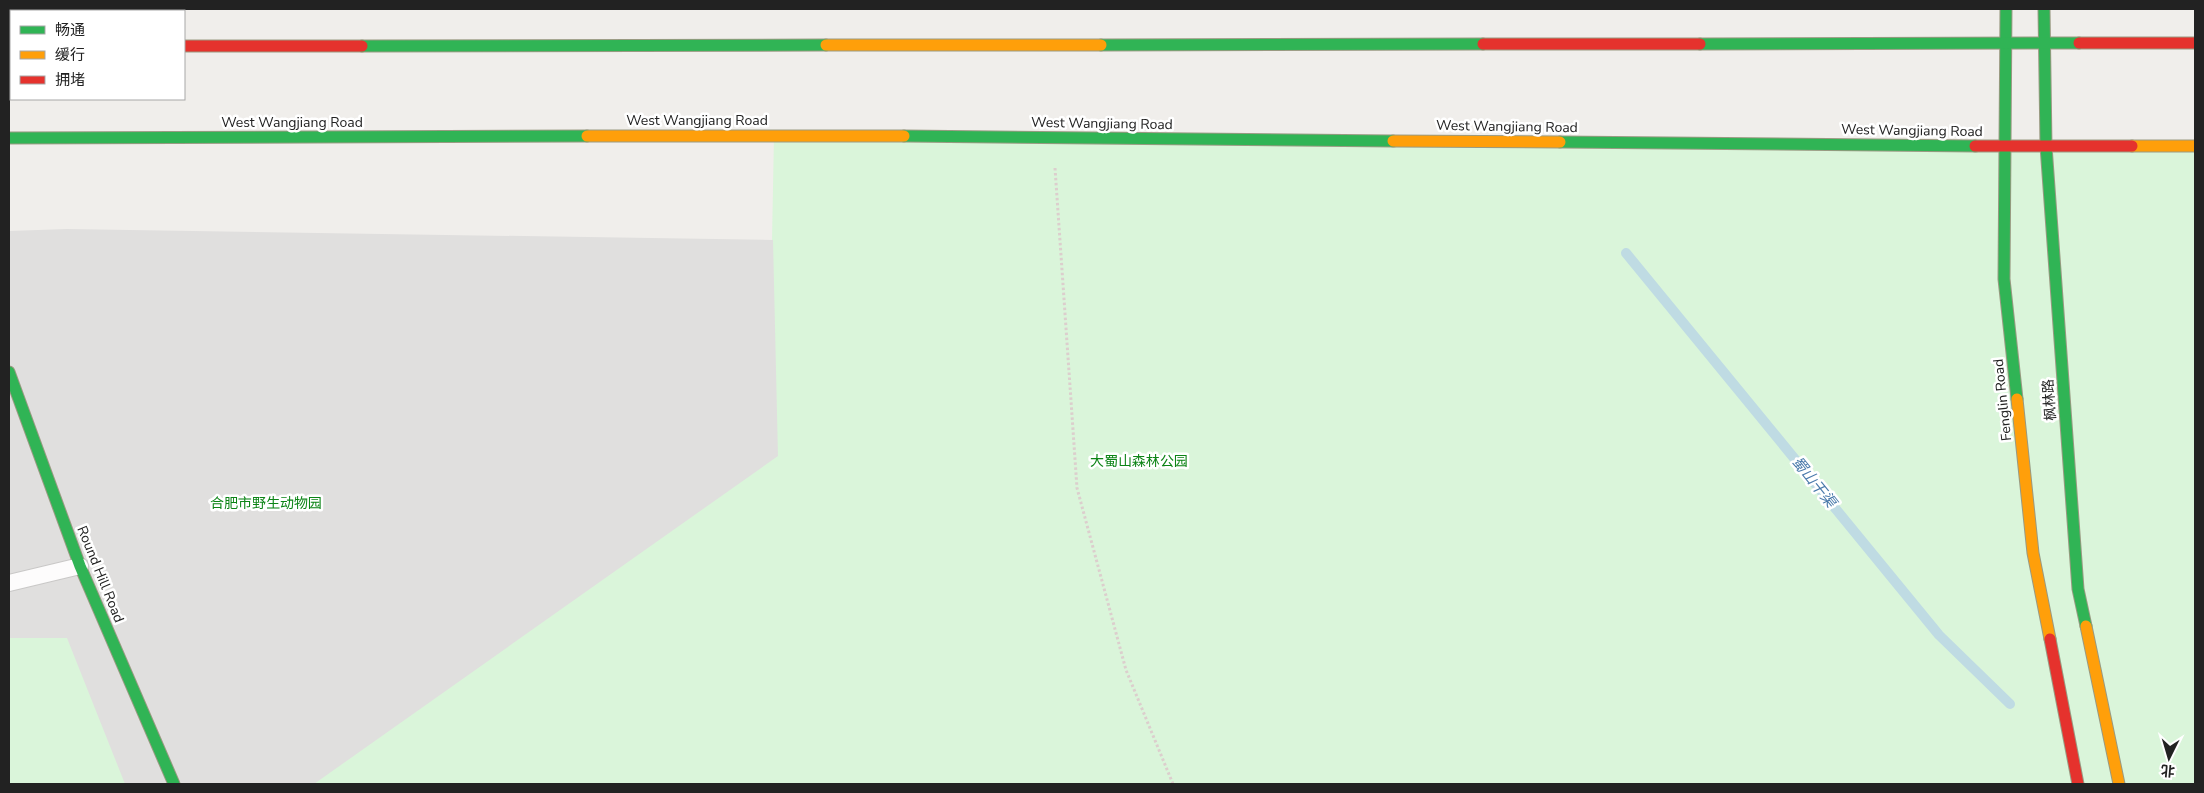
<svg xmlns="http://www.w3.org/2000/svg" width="2204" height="793" font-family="'Nunito Sans','Noto Sans SC',sans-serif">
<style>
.park{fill:#daf5da}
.parking{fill:#e0dfde}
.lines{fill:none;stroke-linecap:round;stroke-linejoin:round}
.stream{stroke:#bfdbe3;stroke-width:10}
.lane-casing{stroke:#c9c8c7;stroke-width:18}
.fast-casing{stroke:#999a82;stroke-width:13}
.slow-casing{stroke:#999a82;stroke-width:13}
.jam-casing{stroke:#999a82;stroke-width:13}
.path{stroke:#dccecd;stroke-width:3;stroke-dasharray:2.5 2.5;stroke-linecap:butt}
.lane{stroke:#fdfcfc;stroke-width:16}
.fast{stroke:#30b455;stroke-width:11}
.slow{stroke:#ff9f0a;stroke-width:11}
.jam{stroke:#e5322d;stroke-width:11}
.labels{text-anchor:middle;stroke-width:5;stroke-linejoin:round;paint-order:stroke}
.street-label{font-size:14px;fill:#222;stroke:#fff}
.park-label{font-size:14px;fill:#0c8416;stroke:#fff}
.water-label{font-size:15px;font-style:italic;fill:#4a7aab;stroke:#fff}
</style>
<rect width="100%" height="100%" fill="#f0eeeb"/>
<polygon class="park" points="774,135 2195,146 2195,784 9,784 9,247 772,240"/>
<polygon class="parking" points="67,229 773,240 778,456 314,784 125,784 67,638 9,638 9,231"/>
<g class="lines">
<polyline class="stream" points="1626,253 1939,635 2010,704"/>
<g class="lane-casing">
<polyline id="lane" points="9,583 80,566"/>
</g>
<g class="fast-casing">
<g id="fast">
<polyline points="2006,9 2004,279 2017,399"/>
<polyline points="2044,9 2046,146 2078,589 2086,626"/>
<polyline points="1700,44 2079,43"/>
<polyline points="1101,45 1483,44"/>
<polyline points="9,46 11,46"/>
<polyline points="362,46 826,45"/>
<polyline points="904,136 1393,141"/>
<polyline points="9,138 587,136"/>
<polyline points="1560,142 1975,146"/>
<polyline points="9,372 80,566 174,784"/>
</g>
</g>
<g class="slow-casing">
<g id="slow">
<polyline points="826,45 1101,45"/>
<polyline points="587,136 904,136"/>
<polyline points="1393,141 1560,142"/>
<polyline points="2132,146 2195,146"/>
<polyline points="2017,399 2033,553 2050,639"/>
<polyline points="2086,626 2119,784"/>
</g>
</g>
<g class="jam-casing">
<g id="jam">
<polyline points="2079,43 2195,43"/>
<polyline points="1483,44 1700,44"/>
<polyline points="184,46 362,46"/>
<polyline points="1975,146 2132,146"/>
<polyline points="2050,639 2078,784"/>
</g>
</g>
<polyline class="path" points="1055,168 1077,488 1126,670 1173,784"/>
<use href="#lane" class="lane"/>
<use href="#fast" class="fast"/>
<use href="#slow" class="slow"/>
<use href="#jam" class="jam"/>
</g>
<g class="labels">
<g class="street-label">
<text x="697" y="125">West Wangjiang Road</text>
<text x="292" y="127">West Wangjiang Road</text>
<text transform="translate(1102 123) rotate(1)" y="5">West Wangjiang Road</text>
<text transform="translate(1507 126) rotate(1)" y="5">West Wangjiang Road</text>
<text transform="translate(1912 130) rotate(1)" y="5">West Wangjiang Road</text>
<text transform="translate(2002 400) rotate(-96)" y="5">Fenglin Road</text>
<text transform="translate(2049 400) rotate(-94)" y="5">枫林路</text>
<text transform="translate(101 574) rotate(68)" y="5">Round Hill Road</text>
</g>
<g class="park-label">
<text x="1139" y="466">大蜀山森林公园</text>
<text x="266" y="508">合肥市野生动物园</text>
</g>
<g class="water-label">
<text transform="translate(1814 482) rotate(51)" y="5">蜀山干渠</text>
</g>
</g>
<rect width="2204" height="793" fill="none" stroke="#222222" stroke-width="20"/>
<rect x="10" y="10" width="175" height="90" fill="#ffffff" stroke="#a7a7a7"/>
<rect x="20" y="26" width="25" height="8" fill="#30b455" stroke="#a7a7a7"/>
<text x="55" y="35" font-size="15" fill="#222222">畅通</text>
<rect x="20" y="51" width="25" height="8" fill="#ff9f0a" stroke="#a7a7a7"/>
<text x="55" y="60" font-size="15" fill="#222222">缓行</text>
<rect x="20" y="76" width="25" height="8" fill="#e5322d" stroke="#a7a7a7"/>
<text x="55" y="85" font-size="15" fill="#222222">拥堵</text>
<g transform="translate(2169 758) rotate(185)" stroke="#ffffff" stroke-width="4" paint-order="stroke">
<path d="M0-4L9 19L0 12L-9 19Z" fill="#222222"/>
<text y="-8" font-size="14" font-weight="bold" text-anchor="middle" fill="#222222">北</text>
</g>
</svg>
